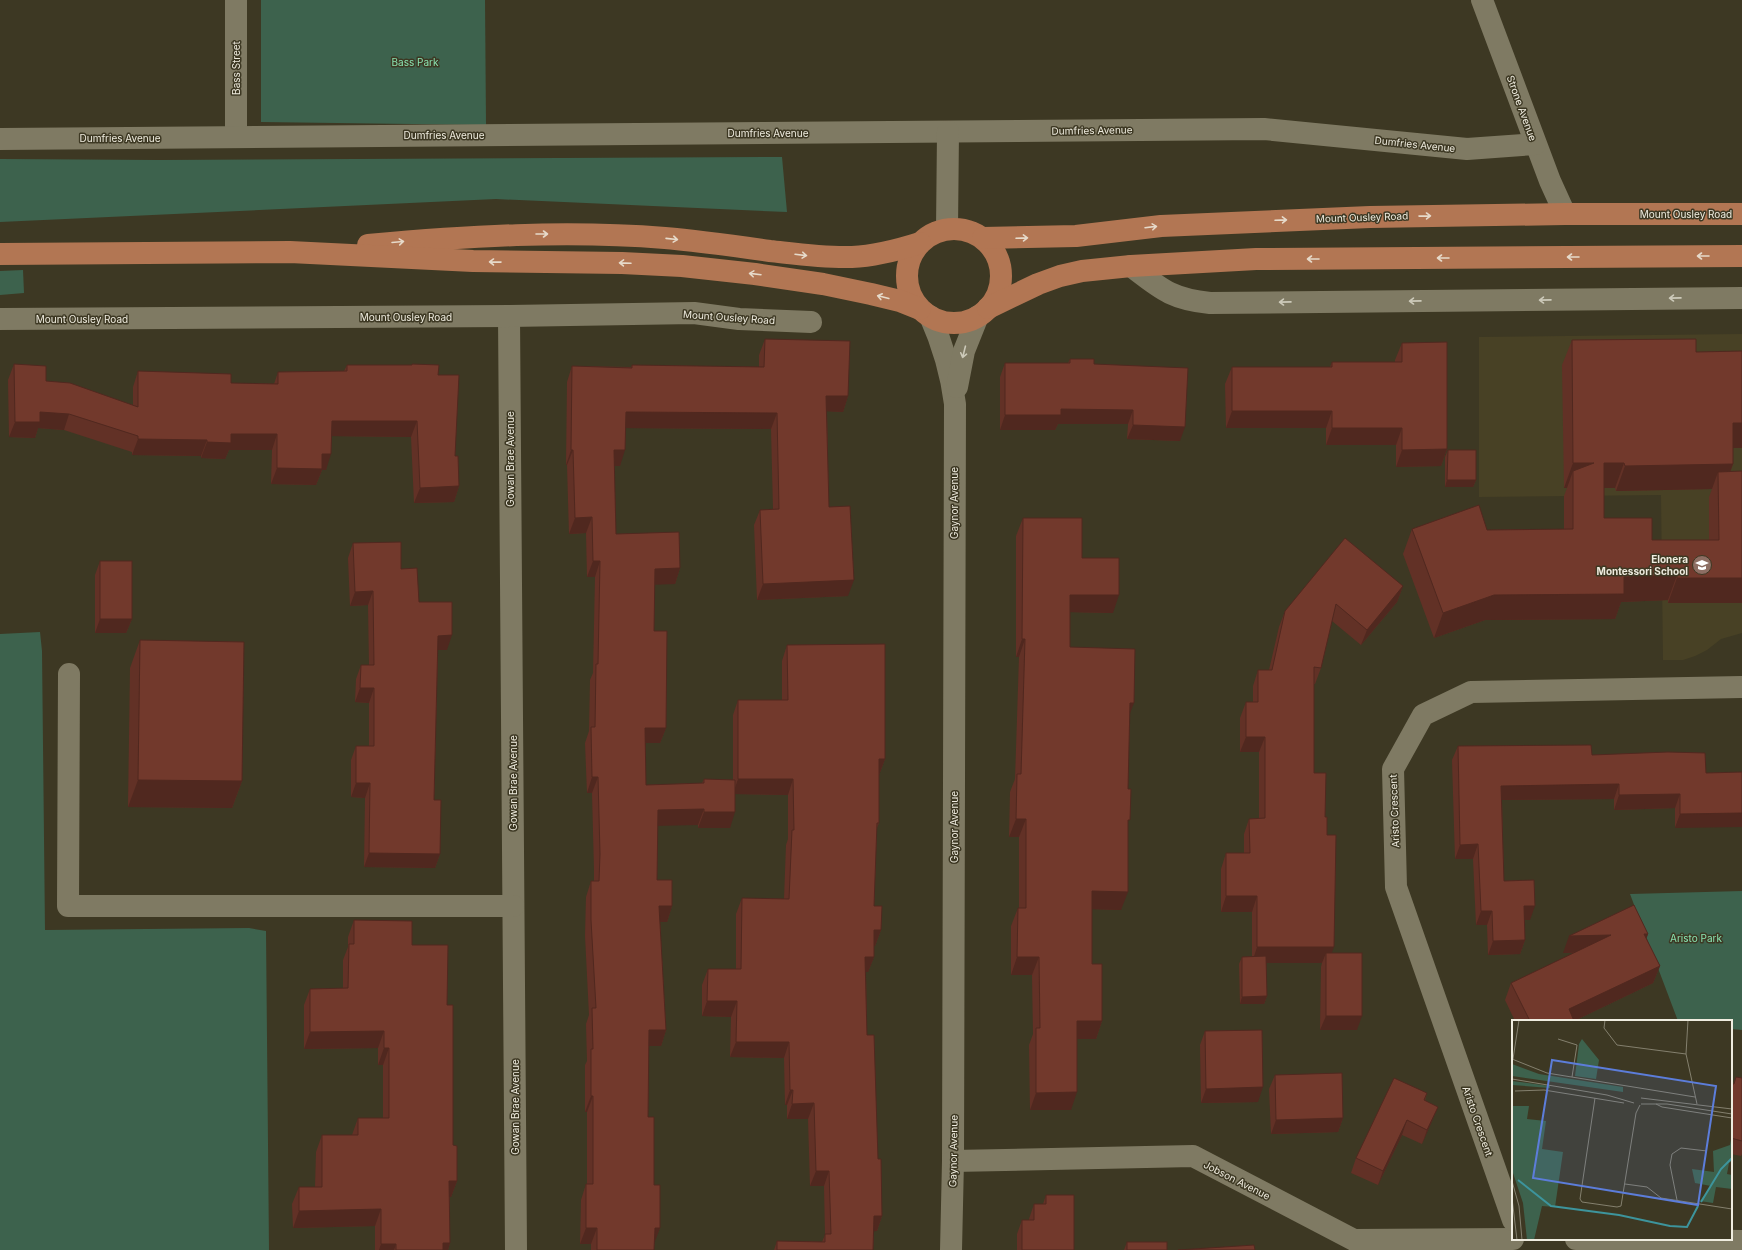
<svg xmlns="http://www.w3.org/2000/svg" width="1742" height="1250" font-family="Inter,sans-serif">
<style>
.built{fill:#484125}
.green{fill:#3d624d}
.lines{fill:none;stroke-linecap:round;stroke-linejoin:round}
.minor{stroke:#7f7a63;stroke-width:22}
.major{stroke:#b27653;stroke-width:22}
.wall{fill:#623126;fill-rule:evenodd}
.shaded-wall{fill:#50281f}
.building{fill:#72392c;stroke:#50281f}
.oneway{stroke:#e6daca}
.oneway2{stroke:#cdcaba}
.labels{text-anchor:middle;stroke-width:3;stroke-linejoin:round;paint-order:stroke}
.park-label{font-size:10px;fill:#89e3b1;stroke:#3d3823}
.street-label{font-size:10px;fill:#efecdf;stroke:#3d3823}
.poi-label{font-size:10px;font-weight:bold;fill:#efecdf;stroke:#3d3823;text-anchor:end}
.inset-river{fill:none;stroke:#3d949c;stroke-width:2}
.inset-road{fill:none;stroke:#84806e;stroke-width:1}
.view{fill:#5c7dda;fill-opacity:0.15;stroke:#5c7dda;stroke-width:2}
.inset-edge{fill:none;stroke:#efecdf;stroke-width:2}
</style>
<rect width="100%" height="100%" fill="#3d3823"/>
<polygon class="built" points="1742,334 1742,633 1721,639 1707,650 1695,656 1683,660 1663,660 1661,495 1479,497 1479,337"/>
<g class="green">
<polygon points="261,0 485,0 486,125 261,122"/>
<polygon points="782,157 787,212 496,199 0,222 0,159 159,160"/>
<polygon points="23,270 24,293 0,295 0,271"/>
<polygon points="40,632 42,651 45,930 249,928 266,931 269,1250 0,1250 0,634"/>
<polygon points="1742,891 1742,1030 1731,1029 1731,1021 1678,1021 1630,894"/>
</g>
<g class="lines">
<g class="minor">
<polyline points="1482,0 1550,181 1565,214"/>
<polyline points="236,137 236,0"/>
<polyline points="0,139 1264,129 1467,149 1535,144"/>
<polyline points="947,229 948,132"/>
<path d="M1131,266C1161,289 1171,299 1210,303L1742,298"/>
<polyline points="509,316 516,1250"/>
<path d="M930,316C943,345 951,372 955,404L953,1161L951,1250"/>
<polyline points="0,319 509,316 694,313 739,319 811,322"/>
<polyline points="957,387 964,351 978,316"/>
<polyline points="69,674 68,906 513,906"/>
<polyline points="953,1161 1193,1156 1354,1240 1513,1239"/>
<polyline points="1513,1220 1396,887 1393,769 1423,715 1471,692 1742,687"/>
<polyline points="1576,1239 1742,1241"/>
</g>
<g class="major">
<circle cx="954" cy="276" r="47"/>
<polyline points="983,238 1076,236 1161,226 1370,217 1565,214 1742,214"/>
<path d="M368,245C467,236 566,230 665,238C700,241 735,246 770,251C797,254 824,258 852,257C875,256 898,250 920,243"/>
<polyline points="0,254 290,252 473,261 622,263 682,266 755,274 823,284 871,294 900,301 920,309"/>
<polyline points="988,308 1038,284 1060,276 1082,271 1131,266 1256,259 1742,256"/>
</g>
</g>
<g class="wall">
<polygon points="765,339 848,396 843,412 827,411 829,507 848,596 757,600 754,525 760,510 773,509 771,429 626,428 620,466 614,466 616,534 680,568 675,584 654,584 654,631 666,728 660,743 645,743 646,785 702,783 704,779 733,780 733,715 738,700 782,700 782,661 787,645 885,759 879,775 879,823 877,828 874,906 881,930 875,946 874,946 874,957 868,972 866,972 867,1035 882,1216 877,1231 874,1231 873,1250 774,1250 777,1241 822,1242 825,1235 824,1186 810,1186 808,1119 787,1119 787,1105 785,1105 784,1058 730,1057 731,1017 702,1016 702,985 708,969 736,969 736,914 742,898 784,899 786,845 788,839 788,795 735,794 730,828 698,828 698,825 657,825 657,880 672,906 667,922 660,922 666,1030 661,1046 649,1046 648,1117 654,1185 660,1228 654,1242 654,1250 591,1250 591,1244 580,1244 581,1200 586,1184 587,1184 587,1112 585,1112 585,1065 587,1061 586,1024 589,1015 585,936 586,897 591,881 594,881 594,870 592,793 587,793 585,743 589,731 590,680 593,673 595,577 587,577 586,533 569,534 567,465 566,465 567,382 572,366 631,367 632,365 759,367 759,355"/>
<path d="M1572,340L1696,352L1733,448V464L1730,472L1742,603H1668V600L1621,602L1615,619L1485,620L1434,638L1403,554L1412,529L1487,530L1564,529V496L1567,488H1564L1562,365ZM1604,488H1615L1616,491L1712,489L1709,497V540H1652L1604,518Z"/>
<polygon points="1402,343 1447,449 1441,466 1396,467 1396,445 1326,445 1326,428 1226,428 1225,384 1232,367 1330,367 1332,362 1395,362 1395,360"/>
<polygon points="1070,359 1094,364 1180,441 1127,439 1128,424 1058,424 1055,430 1000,430 1000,377 1005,363 1068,363"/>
<polygon points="14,364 46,381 133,405 133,387 138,371 231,383 274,384 278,372 344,371 347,365 412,365 412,364 438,375 455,456 459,486 454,502 414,503 411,437 332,436 326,470 322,470 316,485 271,484 272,450 229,450 225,459 201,458 201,456 132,455 132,452 64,430 38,428 35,438 9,437 8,380"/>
<polygon points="1448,450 1476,480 1473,487 1445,487 1445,457"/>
<polygon points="1023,518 1082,558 1113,613 1070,612 1070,647 1129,715 1128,789 1128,825 1121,910 1092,909 1092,964 1102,1021 1096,1039 1077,1039 1071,1110 1030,1110 1029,1045 1033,1034 1032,975 1011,975 1011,926 1018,908 1019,908 1019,837 1009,837 1010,792 1015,779 1019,657 1016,657 1016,536"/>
<polygon points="353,543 401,569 419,602 447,650 438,650 434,800 440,854 435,868 364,867 365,798 351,797 351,760 356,746 369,746 369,703 355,702 356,679 361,665 369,665 368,605 350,606 348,558"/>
<polygon points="100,561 132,619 126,633 95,633 95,575"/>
<polygon points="1403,586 1397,602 1361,645 1332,621 1321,668 1315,684 1314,684 1314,773 1325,817 1327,835 1332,953 1357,1030 1320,1030 1321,967 1322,963 1266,963 1267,996 1264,1004 1240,1004 1239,964 1242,957 1252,957 1252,912 1221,912 1221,869 1226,853 1244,853 1244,834 1249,819 1259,818 1259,752 1240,752 1240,718 1246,702 1253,702 1253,686 1258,670 1269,670 1279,627 1285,611"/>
<polygon points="140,640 242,781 232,808 128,807 130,668"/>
<polygon points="1458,746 1592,755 1705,753 1675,828 1675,808 1614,810 1614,799 1502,800 1504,881 1530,920 1525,920 1525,940 1520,954 1488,955 1487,925 1476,925 1473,859 1455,859 1452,760"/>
<polygon points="354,920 412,945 447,1005 453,1145 457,1181 451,1197 450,1197 450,1243 448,1250 375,1250 375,1226 293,1228 292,1204 299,1187 315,1187 316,1152 322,1135 352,1135 358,1118 383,1118 383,1065 378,1065 378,1048 304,1049 304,1005 310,989 343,988 343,960 348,947 348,937"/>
<polygon points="1648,934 1646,939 1660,966 1653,983 1574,1021 1515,1021 1505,1000 1511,983 1574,953 1563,953"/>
<polygon points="1205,1031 1258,1102 1201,1103 1200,1045"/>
<polygon points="1275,1075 1343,1118 1338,1132 1271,1134 1269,1089"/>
<polygon points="1736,1077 1742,1078 1742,1154 1741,1156 1731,1154 1731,1084 1733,1084"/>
<polygon points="1427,1093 1425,1101 1438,1107 1432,1121 1422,1144 1402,1135 1378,1185 1351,1173 1356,1158"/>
<polygon points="1046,1195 1074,1250 1017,1250 1017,1234 1022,1220 1029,1220 1029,1219 1034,1204 1043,1204"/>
<polygon points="1127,1242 1167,1250 1124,1250"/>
</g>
<g class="shaded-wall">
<polygon points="826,396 848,396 843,412 821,411"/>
<polygon points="1061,409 1133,410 1128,424 1058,424 1055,430 1000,430 1005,415"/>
<polygon points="1232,411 1332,411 1326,428 1226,428"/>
<polygon points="40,412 69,414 64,430 38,428 35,438 9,437 15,422"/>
<polygon points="626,412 777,413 771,429 620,428"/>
<polygon points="332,421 417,421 411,437 326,436"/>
<polygon points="1733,423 1742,423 1742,448 1724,448"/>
<polygon points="1133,425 1185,427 1180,441 1127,439"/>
<polygon points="1332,428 1402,428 1396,445 1326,445"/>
<polygon points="231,434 277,434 272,450 229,450 225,459 201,458 207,442"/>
<polygon points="138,439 207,440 201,456 132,455"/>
<polygon points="1447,449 1441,466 1396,467 1402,450"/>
<polygon points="571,450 573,450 567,465 566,465"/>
<polygon points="614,450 625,450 620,466 608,466"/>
<polygon points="322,454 331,454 326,470 322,470 316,485 271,484 277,468"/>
<polygon points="1573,463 1594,463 1573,471 1567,488 1564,488"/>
<polygon points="1604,463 1624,463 1615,488 1595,488"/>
<polygon points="1733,464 1724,489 1718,472 1712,489 1616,491 1625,466"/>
<polygon points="1447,480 1476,480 1473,487 1445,487"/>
<polygon points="459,486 454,502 414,503 420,488"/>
<polygon points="592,517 586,533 569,534 575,518"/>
<polygon points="593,561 600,561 595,577 587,577"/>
<polygon points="680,568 675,584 649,585 655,569"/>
<polygon points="1677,575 1668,600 1621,602 1615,619 1485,620 1434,638 1443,613 1494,595 1624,577"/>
<polygon points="1677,578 1742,578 1742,603 1668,603"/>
<polygon points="854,580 848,596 757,600 763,584"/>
<polygon points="1403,586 1397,602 1361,645 1367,630"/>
<polygon points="373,591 368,605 350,606 355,592"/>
<polygon points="1070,595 1119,595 1113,613 1064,612"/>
<polygon points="100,619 132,619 126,633 95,633"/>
<polygon points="452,635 447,650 433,650 438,636"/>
<polygon points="1022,639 1025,639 1019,657 1016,657"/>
<polygon points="360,688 374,688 369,703 355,702"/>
<polygon points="1130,703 1134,703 1127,721"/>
<polygon points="645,728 666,728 660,743 639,743"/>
<polygon points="1246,737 1265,737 1259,752 1240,752"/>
<polygon points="879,759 885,759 879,775 873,775"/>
<polygon points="592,777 598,777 592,793 587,793"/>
<polygon points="738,779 793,779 788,795 733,794"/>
<polygon points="138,780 242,781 232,808 128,807"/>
<polygon points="356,783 370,783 365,798 351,797"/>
<polygon points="1619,784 1614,799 1496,800 1501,786"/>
<polygon points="1680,794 1675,808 1614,810 1619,795"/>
<polygon points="704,809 698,825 652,826 658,810"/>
<polygon points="704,812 735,812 730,828 698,828"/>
<polygon points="1742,813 1742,827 1675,828 1680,814"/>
<polygon points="1016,819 1026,819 1019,837 1009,837"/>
<polygon points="1478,844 1473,859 1455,859 1460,845"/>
<polygon points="369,853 440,854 435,868 364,867"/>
<polygon points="1092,891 1128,892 1121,910 1086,909"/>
<polygon points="1226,896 1257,896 1252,912 1221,912"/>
<polygon points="659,906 672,906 667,922 654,922"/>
<polygon points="1524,906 1535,906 1530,920 1519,920"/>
<polygon points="1481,911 1492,911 1487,925 1476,925"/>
<polygon points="874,930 881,930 875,946 869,946"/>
<polygon points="1644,934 1648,934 1642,951"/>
<polygon points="1611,935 1605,952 1563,953 1569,936"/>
<polygon points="1525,940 1520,954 1488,955 1493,941"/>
<polygon points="1257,947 1334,947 1328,963 1326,953 1322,963 1252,963"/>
<polygon points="865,957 874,957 868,972 860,972"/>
<polygon points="1017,957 1039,957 1032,975 1011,975"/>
<polygon points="1660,966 1653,983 1574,1021 1569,1009"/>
<polygon points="1267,996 1264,1004 1240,1004 1242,997"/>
<polygon points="707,1001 737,1001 731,1017 702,1016"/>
<polygon points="1326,1016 1362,1016 1357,1030 1320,1030"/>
<polygon points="1077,1021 1102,1021 1096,1039 1070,1039"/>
<polygon points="649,1030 666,1030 661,1046 643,1046"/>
<polygon points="384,1031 378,1048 304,1049 310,1032"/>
<polygon points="736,1042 789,1042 784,1058 730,1057"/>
<polygon points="384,1048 389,1048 383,1065 378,1065"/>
<polygon points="1263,1087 1258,1102 1201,1103 1206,1089"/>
<polygon points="790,1090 793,1090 787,1105 785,1105"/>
<polygon points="1077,1092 1071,1110 1030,1110 1036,1093"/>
<polygon points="591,1096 593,1096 587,1112 585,1112"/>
<polygon points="814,1103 808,1119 787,1119 792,1104"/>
<polygon points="1438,1107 1432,1121 1422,1144 1427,1130"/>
<polygon points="1343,1118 1338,1132 1271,1134 1276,1120"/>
<polygon points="1407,1120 1402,1135 1378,1185 1383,1171"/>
<polygon points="816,1171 829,1171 824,1186 810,1186"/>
<polygon points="449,1181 457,1181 451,1197 443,1197"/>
<polygon points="381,1209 375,1226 293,1228 299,1211"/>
<polygon points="874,1216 882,1216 877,1231 868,1232"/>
<polygon points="586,1228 597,1228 591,1244 580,1244"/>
<polygon points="655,1228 660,1228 654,1244"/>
<polygon points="443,1243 450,1243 448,1250 440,1250"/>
<polygon points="381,1244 396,1244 394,1250 379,1250"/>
</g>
<g class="building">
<polygon points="765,339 850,341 848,396 826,396 829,507 850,506 854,580 763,584 760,510 779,509 777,413 626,412 625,450 614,450 616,534 679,532 680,568 655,569 654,631 667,631 666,728 645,728 646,785 704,783 704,779 735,780 735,812 704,812 704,809 658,810 657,880 672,880 672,906 659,906 666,1030 649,1030 648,1117 654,1117 654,1185 660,1185 660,1228 655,1228 654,1250 597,1250 597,1228 586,1228 586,1184 593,1184 593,1096 591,1096 591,1049 593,1049 592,1008 596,1008 591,920 591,881 599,881 600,854 598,777 592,777 591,727 595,727 596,664 598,664 600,561 593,561 592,517 575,518 573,450 571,450 572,366 632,368 632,365 764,367"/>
<polygon points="1696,339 1696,352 1742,351 1742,423 1733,423 1733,464 1625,466 1624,463 1604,463 1604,518 1652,518 1652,540 1719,540 1718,472 1742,471 1742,578 1677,578 1677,575 1624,577 1624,594 1494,595 1443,613 1412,529 1479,505 1487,530 1573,529 1573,471 1594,463 1573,463 1572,340"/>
<polygon points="1447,342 1447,449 1402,450 1402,428 1332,428 1332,411 1232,411 1232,367 1332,367 1332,362 1402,362 1402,343"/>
<polygon points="1070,359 1094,359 1094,364 1188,368 1185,427 1133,425 1133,410 1061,409 1061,415 1005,415 1005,363 1070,363"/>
<polygon points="14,364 46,366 46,381 70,383 138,407 138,371 231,374 231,383 278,384 278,372 347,371 347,365 412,365 412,364 439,365 438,375 459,375 455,456 458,456 459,486 420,488 417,421 332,421 331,454 322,454 322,469 277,468 277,434 231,434 231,443 207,442 207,440 138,439 138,436 69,414 40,412 40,422 15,422"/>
<polygon points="1448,450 1476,450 1476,480 1447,480"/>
<polygon points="1023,518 1082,518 1082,558 1119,558 1119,595 1070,595 1070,647 1135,649 1134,703 1130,703 1128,789 1131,789 1130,820 1128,820 1128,892 1092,891 1092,964 1102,964 1102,1021 1077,1021 1077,1092 1036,1093 1036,1028 1040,1028 1039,957 1017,957 1018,908 1026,908 1026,819 1016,819 1017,774 1021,774 1025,639 1022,639"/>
<polygon points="1345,538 1403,586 1367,630 1336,604 1321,668 1314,667 1314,773 1326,773 1325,817 1327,817 1327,835 1336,835 1334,947 1257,947 1257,896 1226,896 1226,853 1250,853 1249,819 1265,818 1265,737 1246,737 1246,702 1258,702 1258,670 1272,670 1285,611"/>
<polygon points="401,542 401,569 417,568 419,602 452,602 452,635 438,636 434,800 441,800 440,854 369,853 370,783 356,783 356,746 374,746 374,688 360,688 361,665 374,665 373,591 355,592 353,543"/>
<rect x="100" y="561" width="32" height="58"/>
<polygon points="140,640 244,642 242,781 138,780"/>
<polygon points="885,644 885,759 879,759 879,823 877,823 874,906 882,906 881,930 874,930 874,957 865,957 867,1035 874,1035 878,1159 881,1159 882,1216 874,1216 873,1250 777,1250 777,1241 825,1242 825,1234 831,1234 829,1171 816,1171 814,1103 792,1104 793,1090 790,1090 789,1042 736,1042 737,1001 707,1001 708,969 741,969 742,898 789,899 792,830 794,830 793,779 738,779 738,700 788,700 787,645"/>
<polygon points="1591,745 1592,755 1668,752 1705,753 1706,773 1742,772 1742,813 1680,814 1680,794 1619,795 1619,784 1501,786 1504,881 1534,880 1535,906 1524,906 1525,940 1493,941 1492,911 1481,911 1478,844 1460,845 1458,746"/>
<polygon points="1634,905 1648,934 1644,934 1660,966 1569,1009 1574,1021 1530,1021 1511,983 1611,935 1569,936"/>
<polygon points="354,920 412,921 412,945 448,945 447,1005 453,1005 453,1145 457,1146 457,1181 449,1181 450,1243 443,1243 443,1250 396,1250 396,1244 381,1244 381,1209 299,1211 299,1187 322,1187 322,1135 358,1135 358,1118 389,1118 389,1048 384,1048 384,1031 310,1032 310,989 348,988 349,944 354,944"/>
<rect x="1326" y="953" width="36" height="63"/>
<polygon points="1266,956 1267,996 1242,997 1242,957"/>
<polygon points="1262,1030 1263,1087 1206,1089 1205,1031"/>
<polygon points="1342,1073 1343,1118 1276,1120 1275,1075"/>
<polygon points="1736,1077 1742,1078 1742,1141 1731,1138 1731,1084 1734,1084"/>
<polygon points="1394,1078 1427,1093 1424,1100 1438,1107 1427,1130 1407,1120 1383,1171 1356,1158"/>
<polygon points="1046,1195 1074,1195 1074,1250 1022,1250 1022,1220 1034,1220 1034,1204 1046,1204"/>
<rect x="1127" y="1242" width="40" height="8"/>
<polygon points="1254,1245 1255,1250 1178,1250"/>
</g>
<defs><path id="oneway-shaft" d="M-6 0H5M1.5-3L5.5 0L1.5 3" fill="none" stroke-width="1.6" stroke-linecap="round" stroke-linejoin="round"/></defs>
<g class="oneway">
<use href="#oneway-shaft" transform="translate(1425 216) rotate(-1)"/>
<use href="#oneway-shaft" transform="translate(1281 220) rotate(-2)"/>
<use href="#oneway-shaft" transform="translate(1151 227) rotate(-7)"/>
<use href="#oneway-shaft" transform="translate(542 234)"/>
<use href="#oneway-shaft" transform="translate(1022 238) rotate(-2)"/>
<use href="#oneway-shaft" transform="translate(672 239) rotate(6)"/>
<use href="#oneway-shaft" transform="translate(398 242) rotate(-5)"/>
<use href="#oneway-shaft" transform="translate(801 255) rotate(7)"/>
<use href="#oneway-shaft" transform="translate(1703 256) rotate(180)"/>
<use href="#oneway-shaft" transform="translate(1573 257) rotate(180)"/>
<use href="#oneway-shaft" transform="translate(1443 258) rotate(180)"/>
<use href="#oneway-shaft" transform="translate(1313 259) rotate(180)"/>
<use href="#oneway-shaft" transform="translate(495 262) rotate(-179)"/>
<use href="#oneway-shaft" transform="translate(625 263) rotate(-178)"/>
<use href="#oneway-shaft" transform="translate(755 274) rotate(-173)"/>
<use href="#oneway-shaft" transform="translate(883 297) rotate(-166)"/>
</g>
<g class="oneway2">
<use href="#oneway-shaft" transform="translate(1675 298) rotate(179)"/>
<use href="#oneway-shaft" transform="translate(1545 300) rotate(179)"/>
<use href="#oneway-shaft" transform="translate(1415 301) rotate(179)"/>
<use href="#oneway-shaft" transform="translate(1285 302) rotate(179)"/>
<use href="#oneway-shaft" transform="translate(964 352) rotate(104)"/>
</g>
<defs>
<g id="school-disc" transform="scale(1)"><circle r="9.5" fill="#8d6e63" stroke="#3d3823"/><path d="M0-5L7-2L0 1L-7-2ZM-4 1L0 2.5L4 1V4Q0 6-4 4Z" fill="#fff"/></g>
</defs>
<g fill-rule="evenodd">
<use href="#school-disc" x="1702" y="565"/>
</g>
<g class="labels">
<g class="park-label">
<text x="415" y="66">Bass Park</text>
<text x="1696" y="942">Aristo Park</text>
</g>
<g class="street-label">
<text transform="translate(236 68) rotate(-90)" y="4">Bass Street</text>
<text transform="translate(1522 108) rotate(70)" y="4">Strone Avenue</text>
<text transform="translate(1092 130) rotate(-1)" y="4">Dumfries Avenue</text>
<text x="768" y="137">Dumfries Avenue</text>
<text x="444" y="139">Dumfries Avenue</text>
<text x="120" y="142">Dumfries Avenue</text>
<text transform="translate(1415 144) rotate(6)" y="4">Dumfries Avenue</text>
<text x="1686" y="218">Mount Ousley Road</text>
<text transform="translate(1362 217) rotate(-2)" y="4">Mount Ousley Road</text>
<text x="406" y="321">Mount Ousley Road</text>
<text transform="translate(729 317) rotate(4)" y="4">Mount Ousley Road</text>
<text x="82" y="323">Mount Ousley Road</text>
<text transform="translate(510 459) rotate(-90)" y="4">Gowan Brae Avenue</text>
<text transform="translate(954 503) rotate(-90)" y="4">Gaynor Avenue</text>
<text transform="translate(513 783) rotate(-90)" y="4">Gowan Brae Avenue</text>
<text transform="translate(1394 811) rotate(-92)" y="4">Aristo Crescent</text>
<text transform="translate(954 827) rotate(-90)" y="4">Gaynor Avenue</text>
<text transform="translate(515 1107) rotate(-90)" y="4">Gowan Brae Avenue</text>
<text transform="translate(1478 1121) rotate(71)" y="4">Aristo Crescent</text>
<text transform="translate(953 1151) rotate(-89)" y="4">Gaynor Avenue</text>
<text transform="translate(1237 1180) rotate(27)" y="4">Jobson Avenue</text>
</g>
<g class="poi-label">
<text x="1688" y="563">Elonera<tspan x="1688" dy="12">Montessori School</tspan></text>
</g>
</g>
<g transform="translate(1512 1020)">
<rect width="220" height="220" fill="#3d3823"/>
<path d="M70,19L87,40L84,59L63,56L67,24ZM0,44L27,54L111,67V72L0,56ZM0,61L38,66V68L0,65ZM0,78L1,86H17L15,99L34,101L30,129L51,132L43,187L30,186L22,220H15L11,183L0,150ZM220,114V141L217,143L215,154L220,155V169L204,167L201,183L188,181L199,166L183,163L180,149L202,152L201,131L218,125Z" fill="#3d624d"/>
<path class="inset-river" d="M6,160L39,186L107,195L158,206L175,207L186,186M189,182L209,149L220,138"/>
<path class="inset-road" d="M93,0L92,8L105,25L174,34M176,0L174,34L185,84M46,19L65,25L60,57M0,39L35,53L183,77M1,39L7,0M0,59L95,75L122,83M3,71L32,70L112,83M83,78L68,179L70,182L105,187L109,186L124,93L128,85M129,78L220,89M129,84H155L220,94M144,84L150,87L220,98M0,161L7,186L10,220M113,164L135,167L149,178L220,189M0,178L5,220M165,180L158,145L160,134L169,128L195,131"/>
<path class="view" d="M40,40L204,66L186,185L21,158Z"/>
<rect width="220" height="220" class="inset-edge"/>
</g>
</svg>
